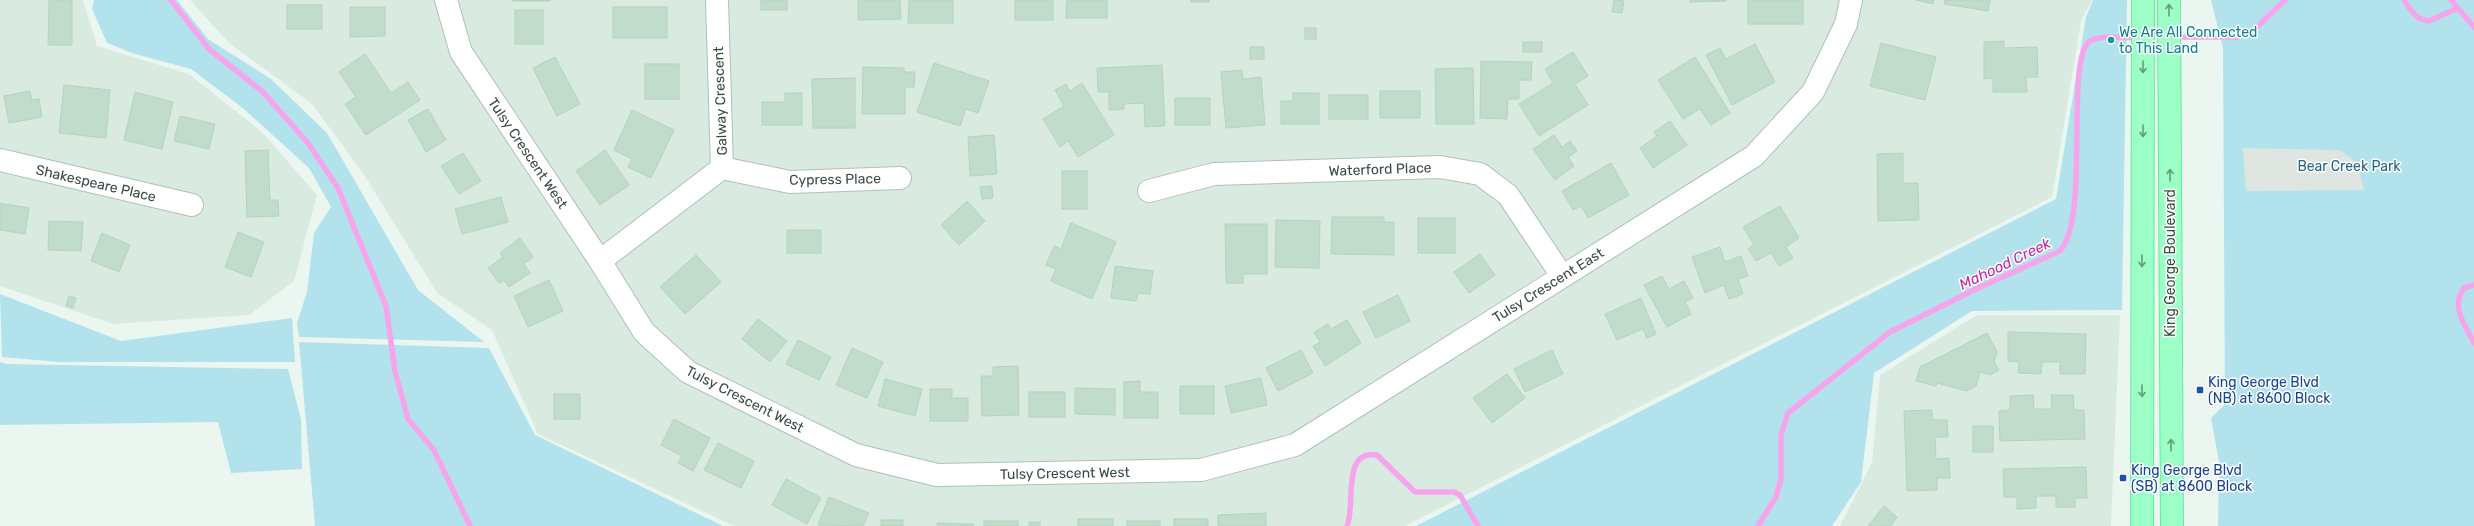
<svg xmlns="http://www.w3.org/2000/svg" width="2474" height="526" font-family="Rubik,sans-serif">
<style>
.residential{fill:#d9ebe0}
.green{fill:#b2e3ed}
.parking{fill:#dfe5e1}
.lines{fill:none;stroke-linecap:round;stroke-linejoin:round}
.stream{stroke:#f6a5ec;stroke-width:5.5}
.building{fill:#c2dccb;stroke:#b2d4bd}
.minor-casing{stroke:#adc3b4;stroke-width:24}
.major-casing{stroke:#63ec9b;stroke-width:24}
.minor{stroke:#fff;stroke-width:22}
.major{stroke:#9bffc6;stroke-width:22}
.oneway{stroke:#659d7b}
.culture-dot{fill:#0f9aa8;stroke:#fff;stroke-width:1.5}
.transit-dot{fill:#1a4fb4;stroke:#fff;stroke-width:1.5}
.labels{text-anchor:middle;stroke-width:3;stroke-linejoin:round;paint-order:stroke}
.culture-label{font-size:14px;fill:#0d838f;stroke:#fff;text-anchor:start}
.street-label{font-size:14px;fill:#384c3e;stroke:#fff}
.park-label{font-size:14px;fill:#266483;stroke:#fff}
.transit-label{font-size:14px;fill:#164399;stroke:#fff;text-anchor:start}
.water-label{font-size:15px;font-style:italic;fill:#c128ac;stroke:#fff}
</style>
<rect width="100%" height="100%" fill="#ebf6f0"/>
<g class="residential">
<polygon points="0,0 83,0 97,46 189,74 262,132 317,195 294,281 249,315 113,324 0,286"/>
<polygon points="190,0 2092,0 2081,21 2052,197 1405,526 734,526 538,434 492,330 437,293 363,173 312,104 229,43"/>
<polygon points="1977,315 2120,315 2111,526 1840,526 1872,463 1880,375"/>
</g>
<g class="green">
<polygon points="94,0 177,0 208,39 271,79 327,133 418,290 484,342 299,337 297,323 307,292 314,233 331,207 309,168 244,109 191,69 135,54 107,43 92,9"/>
<polygon points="2093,0 2127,0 2122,310 1972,311 1874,373 1861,482 1832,526 1416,526 2056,199 2086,17"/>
<polygon points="2211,0 2474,0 2474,526 2218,526 2219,462 2211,418 2225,404 2223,48"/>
<polygon points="0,294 121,341 292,318 295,362 59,362 2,357"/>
<polygon points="299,342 489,348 535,435 723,526 315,526"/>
<polygon points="0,362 7,364 288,369 301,419 302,469 231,473 218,422 0,425"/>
</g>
<polygon class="parking" points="2243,148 2339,150 2349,156 2357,164 2364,190 2246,191"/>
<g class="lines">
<g class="stream">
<polyline points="171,0 209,49 263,92 308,143 338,188 386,306 395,371 408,419 434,450 470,526"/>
<path d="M2404,0C2411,10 2416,20 2429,21L2458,8"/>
<polyline points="2451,0 2474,27"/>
<polyline points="2173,37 2238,37 2254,30 2285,0"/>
<path d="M2474,285L2464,288C2450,307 2465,324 2474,343"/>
<path d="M1347,526C1356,505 1341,449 1377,455L1415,492H1454L1460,495L1478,526"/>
<path d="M1758,526L1776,497L1781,479V435L1788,413L1890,332L1976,289L2060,251C2091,217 2064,59 2090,41C2102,34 2125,38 2139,38"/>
</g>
</g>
<g class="building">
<polygon points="49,0 72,0 72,45 48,45"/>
<rect x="513" y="0" width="37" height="1"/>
<rect x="761" y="0" width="26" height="10"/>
<polygon points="858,0 900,0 901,19 858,20"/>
<polygon points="909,0 953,0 953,23 908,23"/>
<rect x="1015" y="0" width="38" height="20"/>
<polygon points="1067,0 1107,0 1107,18 1066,18"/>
<rect x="1191" y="0" width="18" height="2"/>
<polygon points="1614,0 1624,1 1622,13 1612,12"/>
<polygon points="1690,0 1726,0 1726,1 1690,2"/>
<rect x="1748" y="0" width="55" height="24"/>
<polygon points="1916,0 1934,0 1933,4"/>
<polygon points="1945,0 1990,0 1988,11 1944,4"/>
<rect x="287" y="5" width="35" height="24"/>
<polygon points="350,7 385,7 385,36 350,37"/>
<rect x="613" y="7" width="54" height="31"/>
<rect x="515" y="10" width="28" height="34"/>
<rect x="1305" y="28" width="11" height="11"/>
<polygon points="2004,41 2004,48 2037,47 2038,77 2026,77 2027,92 1993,92 1993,78 1984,79 1984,42"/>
<rect x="1523" y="42" width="19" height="10"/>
<polygon points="1881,43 1936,57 1925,100 1870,86"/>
<polygon points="1755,44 1775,82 1732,105 1706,55 1720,48 1726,59"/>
<rect x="1250" y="47" width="14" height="12"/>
<polygon points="1573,52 1588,76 1575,84 1588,105 1539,136 1519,104 1553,83 1545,69"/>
<polygon points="365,54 391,93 408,82 420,100 366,135 345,104 356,97 339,72"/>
<polygon points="555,57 580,104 557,116 533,68"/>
<polygon points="1695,57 1730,113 1711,125 1700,109 1683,119 1658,80"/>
<polygon points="1481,61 1532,62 1531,80 1519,80 1519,99 1508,99 1507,119 1480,118"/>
<polygon points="934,63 989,81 978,113 966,109 960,126 917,112"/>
<rect x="645" y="64" width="34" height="35"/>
<polygon points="1162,65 1165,126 1145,127 1144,103 1124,104 1124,109 1109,110 1109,92 1098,92 1097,68"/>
<polygon points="863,67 904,68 904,72 915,72 914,87 905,87 905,114 862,114"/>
<polygon points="1473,68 1474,124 1436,124 1435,69"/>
<polygon points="1242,70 1243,79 1261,77 1265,125 1226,128 1221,72"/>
<polygon points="855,78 855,128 813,128 812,79"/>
<polygon points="1082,83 1114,135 1078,157 1068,141 1060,147 1043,119 1064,106 1055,90 1066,84 1070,91"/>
<polygon points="64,85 110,90 106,138 59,133"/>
<polygon points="30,91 32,100 39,99 42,117 9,123 4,96"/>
<rect x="1380" y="91" width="40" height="27"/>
<polygon points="135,92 173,102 162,149 124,140"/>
<polygon points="785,93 802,93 802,125 762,125 762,102 785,102"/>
<polygon points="1293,93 1319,93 1319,124 1281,124 1281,101 1293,101"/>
<rect x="1329" y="95" width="39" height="24"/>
<rect x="1175" y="98" width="35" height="27"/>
<polygon points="428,109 446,140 426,152 408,120"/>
<polygon points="632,110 674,130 651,178 628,167 632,159 614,150"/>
<polygon points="180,116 215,124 209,149 174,141"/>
<polygon points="1670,121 1687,145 1653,168 1640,148 1657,136 1654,132"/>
<polygon points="994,135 997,174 970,176 968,137"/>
<polygon points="1554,135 1562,147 1570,141 1577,151 1568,157 1574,166 1555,180 1533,149"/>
<polygon points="268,150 270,200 278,200 279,216 247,217 245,151"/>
<polygon points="605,150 629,185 600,205 576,171"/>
<polygon points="463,153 481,181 459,194 441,166"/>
<polygon points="1903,153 1903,183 1918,183 1919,220 1878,221 1877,154"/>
<polygon points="1611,163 1629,195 1588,218 1581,206 1573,210 1562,191"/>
<rect x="1062" y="171" width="25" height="38"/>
<polygon points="992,186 993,198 982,199 980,187"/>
<polygon points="501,197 508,222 462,234 455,209"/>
<polygon points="967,201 985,221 959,245 941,225"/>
<polygon points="0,203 29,208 25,234 0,230"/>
<polygon points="1780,206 1799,238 1786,247 1793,258 1779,266 1771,253 1756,261 1748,249 1754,245 1743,227"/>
<polygon points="1332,217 1384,217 1384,222 1394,222 1394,255 1331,254"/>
<rect x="1418" y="218" width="37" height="35"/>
<polygon points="1276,220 1320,221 1319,268 1275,267"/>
<polygon points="49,221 83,222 81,251 48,250"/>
<polygon points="1071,223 1116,242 1092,299 1051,281 1056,269 1046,265 1054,246 1061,249"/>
<polygon points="1225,224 1267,224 1267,274 1243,274 1243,283 1226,283"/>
<rect x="787" y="230" width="34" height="23"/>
<polygon points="238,232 264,242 251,277 225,267"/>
<polygon points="102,233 130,245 119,272 91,261"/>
<polygon points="520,238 533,257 524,264 530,273 509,287 504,280 499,283 488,268 503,257 500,253"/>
<polygon points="1720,247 1725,262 1741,256 1748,276 1738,279 1743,294 1729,299 1724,285 1705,293 1692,257"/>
<polygon points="1480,254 1495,275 1469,293 1454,272"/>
<polygon points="696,255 721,282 685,314 660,287"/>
<polygon points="1115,266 1153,271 1150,294 1138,293 1136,301 1111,298"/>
<polygon points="1662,276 1669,289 1684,281 1693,298 1685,302 1691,314 1667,327 1644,285"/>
<polygon points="549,280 563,311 528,327 514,296"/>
<polygon points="1398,295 1410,321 1376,338 1363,312"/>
<polygon points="69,296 76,298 73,308 66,306"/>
<polygon points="1641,298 1656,334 1647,338 1643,329 1617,340 1605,314"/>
<polygon points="758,319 787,341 770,362 742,339"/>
<polygon points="1347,320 1361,343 1325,366 1313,346 1320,342 1314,332 1328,324 1331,329"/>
<polygon points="2008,332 2086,334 2085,374 2060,374 2060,362 2042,362 2041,374 2018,373 2019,362 2008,361"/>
<polygon points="1987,333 1997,352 1994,362 1999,370 1990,375 1980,372 1976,386 1966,391 1937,383 1936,386 1916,381 1920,367"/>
<polygon points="798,340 831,357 819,380 786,364"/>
<polygon points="852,348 883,362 867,398 836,385"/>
<polygon points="1301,350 1313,373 1278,391 1266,368"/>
<polygon points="1552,350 1563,374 1525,392 1514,369"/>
<polygon points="1018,366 1019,415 982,416 981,376 993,376 993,367"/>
<polygon points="1507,374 1525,398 1492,423 1473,398"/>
<polygon points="1261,378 1267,405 1231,413 1225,386"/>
<polygon points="885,379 922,389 915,416 878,406"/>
<polygon points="1140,381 1140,392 1158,392 1158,418 1124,418 1124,382"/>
<rect x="1180" y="386" width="34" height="28"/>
<polygon points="1075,388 1115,389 1115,415 1075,414"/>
<polygon points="930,389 952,389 952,398 968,398 968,421 930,421"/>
<rect x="1029" y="392" width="36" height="25"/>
<rect x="554" y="394" width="26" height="25"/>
<polygon points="2033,395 2034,409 2052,409 2051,395 2073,395 2074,410 2084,410 2085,439 2000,441 1999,411 2010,410 2010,396"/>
<polygon points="1932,410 1932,420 1947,420 1948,437 1935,437 1936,459 1949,458 1950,478 1937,478 1937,490 1907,491 1904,411"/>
<polygon points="674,419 710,438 693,471 678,463 682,456 661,445"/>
<rect x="1973" y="426" width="20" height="26"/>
<polygon points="718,443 754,461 741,488 704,470"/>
<polygon points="2086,467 2087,498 2075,498 2075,507 2056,507 2056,496 2036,496 2036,508 2017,509 2017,497 2004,497 2003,469"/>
<polygon points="786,479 821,498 807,524 772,505"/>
<polygon points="829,497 869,513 863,526 818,525"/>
<polygon points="1884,506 1897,517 1891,526 1868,526"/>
<polygon points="1266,513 1266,526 1218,526 1218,515"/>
<rect x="1078" y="519" width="35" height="7"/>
<rect x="1174" y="519" width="34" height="7"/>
<rect x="881" y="520" width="22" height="6"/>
<rect x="984" y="521" width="34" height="5"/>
<rect x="1127" y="521" width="33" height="5"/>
<rect x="1029" y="522" width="11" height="4"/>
<polygon points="937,523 974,524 973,526 937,526"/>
</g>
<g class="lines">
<g class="minor-casing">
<g id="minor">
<polyline points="446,0 461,52 600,261 644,332 688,372 856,455 937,475 1201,470 1295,445 1754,156 1813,92 1846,24 1851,0"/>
<polyline points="717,0 722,168"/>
<polyline points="0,160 192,205"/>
<polyline points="722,168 790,182 900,178"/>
<polyline points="1149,191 1214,174 1440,167 1480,174 1508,195 1562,276"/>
<polyline points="600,261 722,168"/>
</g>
</g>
<g class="major-casing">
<g id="major">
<polyline points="2169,0 2172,526"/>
<polyline points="2142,526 2143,0"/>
</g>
</g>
<use href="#minor" class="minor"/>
<use href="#major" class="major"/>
</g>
<defs><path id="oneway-shaft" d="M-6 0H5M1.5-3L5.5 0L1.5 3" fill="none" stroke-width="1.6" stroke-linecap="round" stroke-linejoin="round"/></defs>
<g class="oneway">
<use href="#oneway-shaft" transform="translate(2169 10) rotate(-90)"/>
<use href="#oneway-shaft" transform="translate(2143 67) rotate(90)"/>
<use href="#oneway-shaft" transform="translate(2143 131) rotate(90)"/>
<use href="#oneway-shaft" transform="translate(2170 175) rotate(-90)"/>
<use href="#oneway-shaft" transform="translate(2142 261) rotate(90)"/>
<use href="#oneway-shaft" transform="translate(2142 391) rotate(90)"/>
<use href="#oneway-shaft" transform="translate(2171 445) rotate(-90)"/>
</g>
<circle class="culture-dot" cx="2111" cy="40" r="4"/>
<g class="transit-dot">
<rect x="2196" y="386" width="8" height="8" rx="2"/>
<rect x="2119" y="474" width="8" height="8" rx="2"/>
</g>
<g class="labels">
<g class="culture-label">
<text x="2119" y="37">We Are All Connected<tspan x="2119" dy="16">to This Land</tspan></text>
</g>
<g class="street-label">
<text transform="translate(720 101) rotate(-92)" y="5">Galway Crescent</text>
<text transform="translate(528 153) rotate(56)" y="5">Tulsy Crescent West</text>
<text transform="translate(1380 169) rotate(-2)" y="5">Waterford Place</text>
<text transform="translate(835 179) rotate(-1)" y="5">Cypress Place</text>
<text transform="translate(96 183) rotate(13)" y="5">Shakespeare Place</text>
<text transform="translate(2170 263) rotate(-90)" y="5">King George Boulevard</text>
<text transform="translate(1548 285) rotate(-32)" y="5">Tulsy Crescent East</text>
<text transform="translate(745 399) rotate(27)" y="5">Tulsy Crescent West</text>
<text transform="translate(1065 473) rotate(-1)" y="5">Tulsy Crescent West</text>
</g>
<g class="park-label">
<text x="2349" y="171">Bear Creek Park</text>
</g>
<g class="transit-label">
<text x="2208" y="387">King George Blvd<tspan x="2208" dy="16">(NB) at 8600 Block</tspan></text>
<text x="2131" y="475">King George Blvd<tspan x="2131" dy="16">(SB) at 8600 Block</tspan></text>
</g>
<g class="water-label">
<text transform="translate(2005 264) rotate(-26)" y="5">Mahood Creek</text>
</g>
</g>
</svg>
